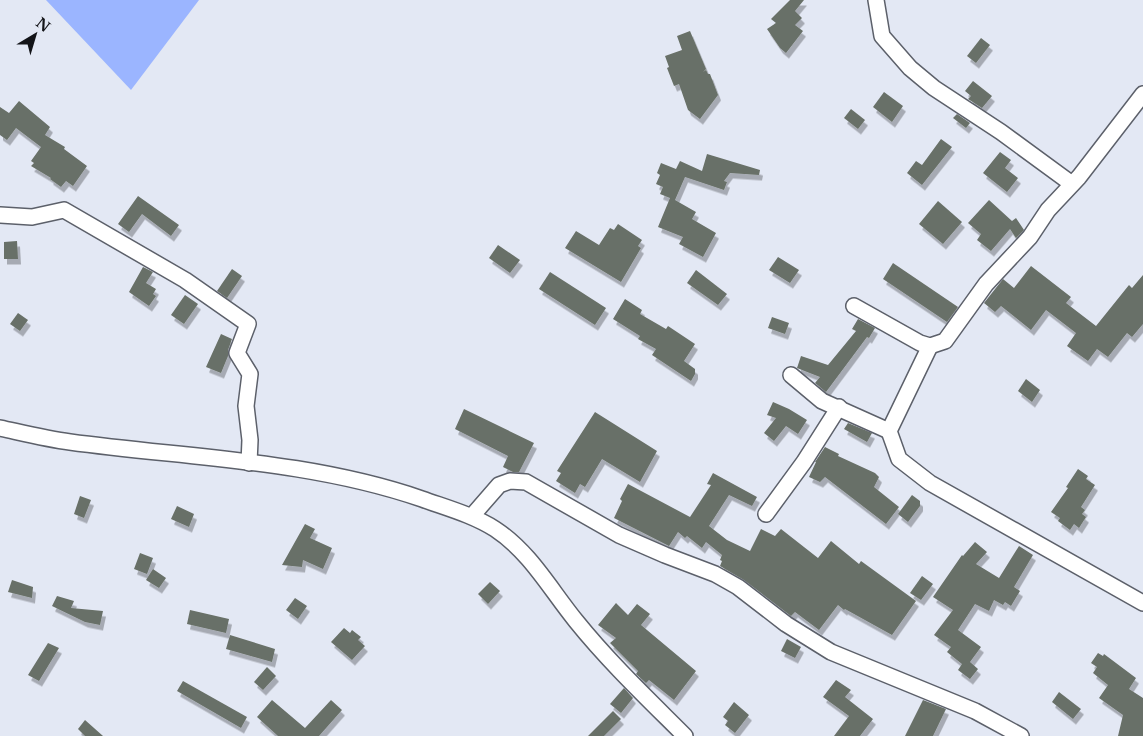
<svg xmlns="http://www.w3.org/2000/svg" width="1143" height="736" font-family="'Libre Baskerville',serif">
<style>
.forest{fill:#9bb5ff}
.building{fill:#687067;filter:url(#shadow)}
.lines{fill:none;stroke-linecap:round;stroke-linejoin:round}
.street-casing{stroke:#5c606a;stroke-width:18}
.street{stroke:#fff;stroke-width:15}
</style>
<defs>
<filter id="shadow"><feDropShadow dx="3" dy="5.5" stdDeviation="0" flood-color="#0004"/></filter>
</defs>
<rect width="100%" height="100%" fill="#e3e8f4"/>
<polygon class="forest" points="46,0 199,0 131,90"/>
<g class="building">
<polygon points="790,0 804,0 795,11 802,18 795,25 803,31 786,53 780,48 767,29 776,23 771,19"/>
<polygon points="690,31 706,69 703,72 706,70 708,74 710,74 718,95 700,119 688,110 679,84 674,86 667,68 669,67 665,56 682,50 677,36"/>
<polygon points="981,38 990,45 976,63 967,56"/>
<polygon points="973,81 992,96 982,108 968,99 971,96 965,91"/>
<polygon points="884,92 903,106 892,122 873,107"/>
<polygon points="19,101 50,127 45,135 65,147 64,149 87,166 73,186 66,181 61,187 50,179 51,178 31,166 34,163 31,161 41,147 16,128 7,140 0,135 0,107 9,113"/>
<polygon points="851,109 865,120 858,129 844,118"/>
<polygon points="957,114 970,123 966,128 953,118"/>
<polygon points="941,139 952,147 922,185 907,173 916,161 922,165"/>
<polygon points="1000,152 1011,160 1005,168 1018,178 1007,192 983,173"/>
<polygon points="707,154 760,170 759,175 730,173 724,181 727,182 724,190 685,177 675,200 696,212 692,219 716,233 703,257 679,244 683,237 658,227 670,198 660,194 663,187 656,184 660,175 657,173 661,163 676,169 680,161 702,171"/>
<polygon points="138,196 179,225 171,236 142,214 129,232 118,224"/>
<polygon points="989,200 1012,221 1016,218 1024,230 1016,238 1010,229 991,251 977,240 981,234 968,223"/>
<polygon points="938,201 962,222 943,244 919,224"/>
<polygon points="618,224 642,240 638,246 641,248 621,282 565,248 576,231 599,245 610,228 614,230"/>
<polygon points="17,241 18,259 4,259 4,242"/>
<polygon points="498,245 520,260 510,273 489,258"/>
<polygon points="778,257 799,270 790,283 769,270"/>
<polygon points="893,263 958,307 947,322 883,279"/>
<polygon points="1031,266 1071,297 1066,303 1096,326 1129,285 1132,288 1143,275 1143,324 1132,337 1127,333 1108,357 1097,349 1088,361 1067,346 1076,333 1046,310 1031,330 1001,306 995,312 984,303 1003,279 1014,288"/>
<polygon points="143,267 153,272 146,283 156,289 153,294 156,296 149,306 129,292"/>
<polygon points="232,269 242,276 227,298 217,291"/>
<polygon points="696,270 727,294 718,305 687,283"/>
<polygon points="550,272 606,308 595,325 539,289"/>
<polygon points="185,295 198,304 184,324 171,315"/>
<polygon points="625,299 642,310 640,314 666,329 668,326 695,344 684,361 695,369 695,374 691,381 652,355 656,349 638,339 640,336 613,319"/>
<polygon points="18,313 28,320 20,331 10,324"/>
<polygon points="772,317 789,323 785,334 768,328"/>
<polygon points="858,319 875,328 869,338 867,337 826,392 815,383 820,377 797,368 801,356 828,365 856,331 852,329"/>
<polygon points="221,334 232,339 228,350 228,356 221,373 206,367"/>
<polygon points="1026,379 1040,390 1032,402 1018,391"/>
<polygon points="773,402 789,409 807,420 798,434 786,426 774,441 764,433 776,418 767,415"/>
<polygon points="464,409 534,443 519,472 513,472 503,467 508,456 455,429"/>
<polygon points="595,412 657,451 640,482 602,459 585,487 580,484 575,493 556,481 561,473 557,471"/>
<polygon points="848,423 872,433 867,442 844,429"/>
<polygon points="825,447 839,454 838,456 875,473 879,477 874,487 899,507 886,524 825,477 820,482 809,477 816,462 815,462"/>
<polygon points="1078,469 1088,476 1086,479 1095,485 1081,507 1085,510 1082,514 1086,517 1079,528 1074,524 1070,530 1058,521 1060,518 1051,512 1068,488 1066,487"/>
<polygon points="713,473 757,497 752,506 729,495 709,526 727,540 750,551 761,529 775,536 781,529 818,558 831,541 859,564 861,561 916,601 892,635 845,609 844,610 838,605 819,630 795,612 791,616 744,580 720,566 722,561 720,560 722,555 706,542 702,548 687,536 685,538 678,532 669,546 614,518 622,501 620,499 628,484 690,517 711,485 707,484"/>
<polygon points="912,495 920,501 920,506 908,522 898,514"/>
<polygon points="80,496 91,500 84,518 74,514"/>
<polygon points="177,506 194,514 189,527 171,519"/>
<polygon points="305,524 315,529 310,538 332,548 323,569 303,560 302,567 282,565"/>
<polygon points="975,542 987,552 976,564 999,578 1019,546 1033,555 1014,587 1020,591 1011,606 1005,602 1003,605 994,600 989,611 975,604 958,630 981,647 970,662 978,669 970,679 958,670 962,664 947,652 951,647 934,635 953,610 933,597 962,555 963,556"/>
<polygon points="140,553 153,558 147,574 134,569"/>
<polygon points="153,569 166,578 159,588 146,580"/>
<polygon points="922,576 933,584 921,600 910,593"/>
<polygon points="12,580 33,587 32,598 8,592"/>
<polygon points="490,582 500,591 488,604 478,594"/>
<polygon points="57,596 74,601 71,608 103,611 100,625 85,622 52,606"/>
<polygon points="295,598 307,606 298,619 286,610"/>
<polygon points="616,603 628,615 637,604 650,614 641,625 696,671 674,700 649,680 646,683 636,674 638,671 610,643 616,638 598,625"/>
<polygon points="190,610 229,619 226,633 187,624"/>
<polygon points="344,628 350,633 352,630 361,637 358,640 365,646 352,660 331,642"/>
<polygon points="230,635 275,649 272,662 226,649"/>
<polygon points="787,639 801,647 795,658 781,651"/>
<polygon points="48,643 59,648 39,681 28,675"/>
<polygon points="1098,653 1103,656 1104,654 1136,678 1129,689 1143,698 1143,736 1118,736 1123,715 1099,698 1108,685 1093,673 1097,667 1091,663"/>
<polygon points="267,667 276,676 263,690 254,682"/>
<polygon points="836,680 851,690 845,697 873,719 860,736 834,736 849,716 823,697"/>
<polygon points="183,681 247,717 241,728 177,691"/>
<polygon points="624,688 633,698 621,713 610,704"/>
<polygon points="1059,692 1081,709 1073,719 1052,702"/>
<polygon points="272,700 305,728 331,700 342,710 319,736 278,736 257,717"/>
<polygon points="923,700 946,709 933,736 905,736"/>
<polygon points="734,702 749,715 735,733 725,725 728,721 723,717"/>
<polygon points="613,711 621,719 604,736 588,736"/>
<polygon points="85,720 103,736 85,736 78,729"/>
</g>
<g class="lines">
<g class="street-casing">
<g id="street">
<polyline points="876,0 882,36 910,68 934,88 1001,132 1072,184"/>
<polyline points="0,215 32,217 64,210 185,280 248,324 237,353 250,374 246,406 250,440 249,463"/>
<polyline points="854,306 920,343 930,346 945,341 986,284 1030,237 1048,210 1079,177 1143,94"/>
<polyline points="930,346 889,431 899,459 930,483 1143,603"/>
<polyline points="791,375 822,401 889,431"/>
<path d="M0,428C23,433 47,439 70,442C188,458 309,460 422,499C447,508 473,515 495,529C530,552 550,589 576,621C609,662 648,699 685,736"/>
<polyline points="766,514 804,462 839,407"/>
<polyline points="472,516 499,485 510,481 526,482 619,535 665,555 715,574 738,587 786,624 831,652 975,711 1021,736"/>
</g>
</g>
<use href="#street" class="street"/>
</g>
<g transform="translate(35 35) rotate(38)" stroke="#e3e8f4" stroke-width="4" paint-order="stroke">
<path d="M0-4L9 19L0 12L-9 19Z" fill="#131418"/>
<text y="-8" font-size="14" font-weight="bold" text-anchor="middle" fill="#131418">N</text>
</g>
</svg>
